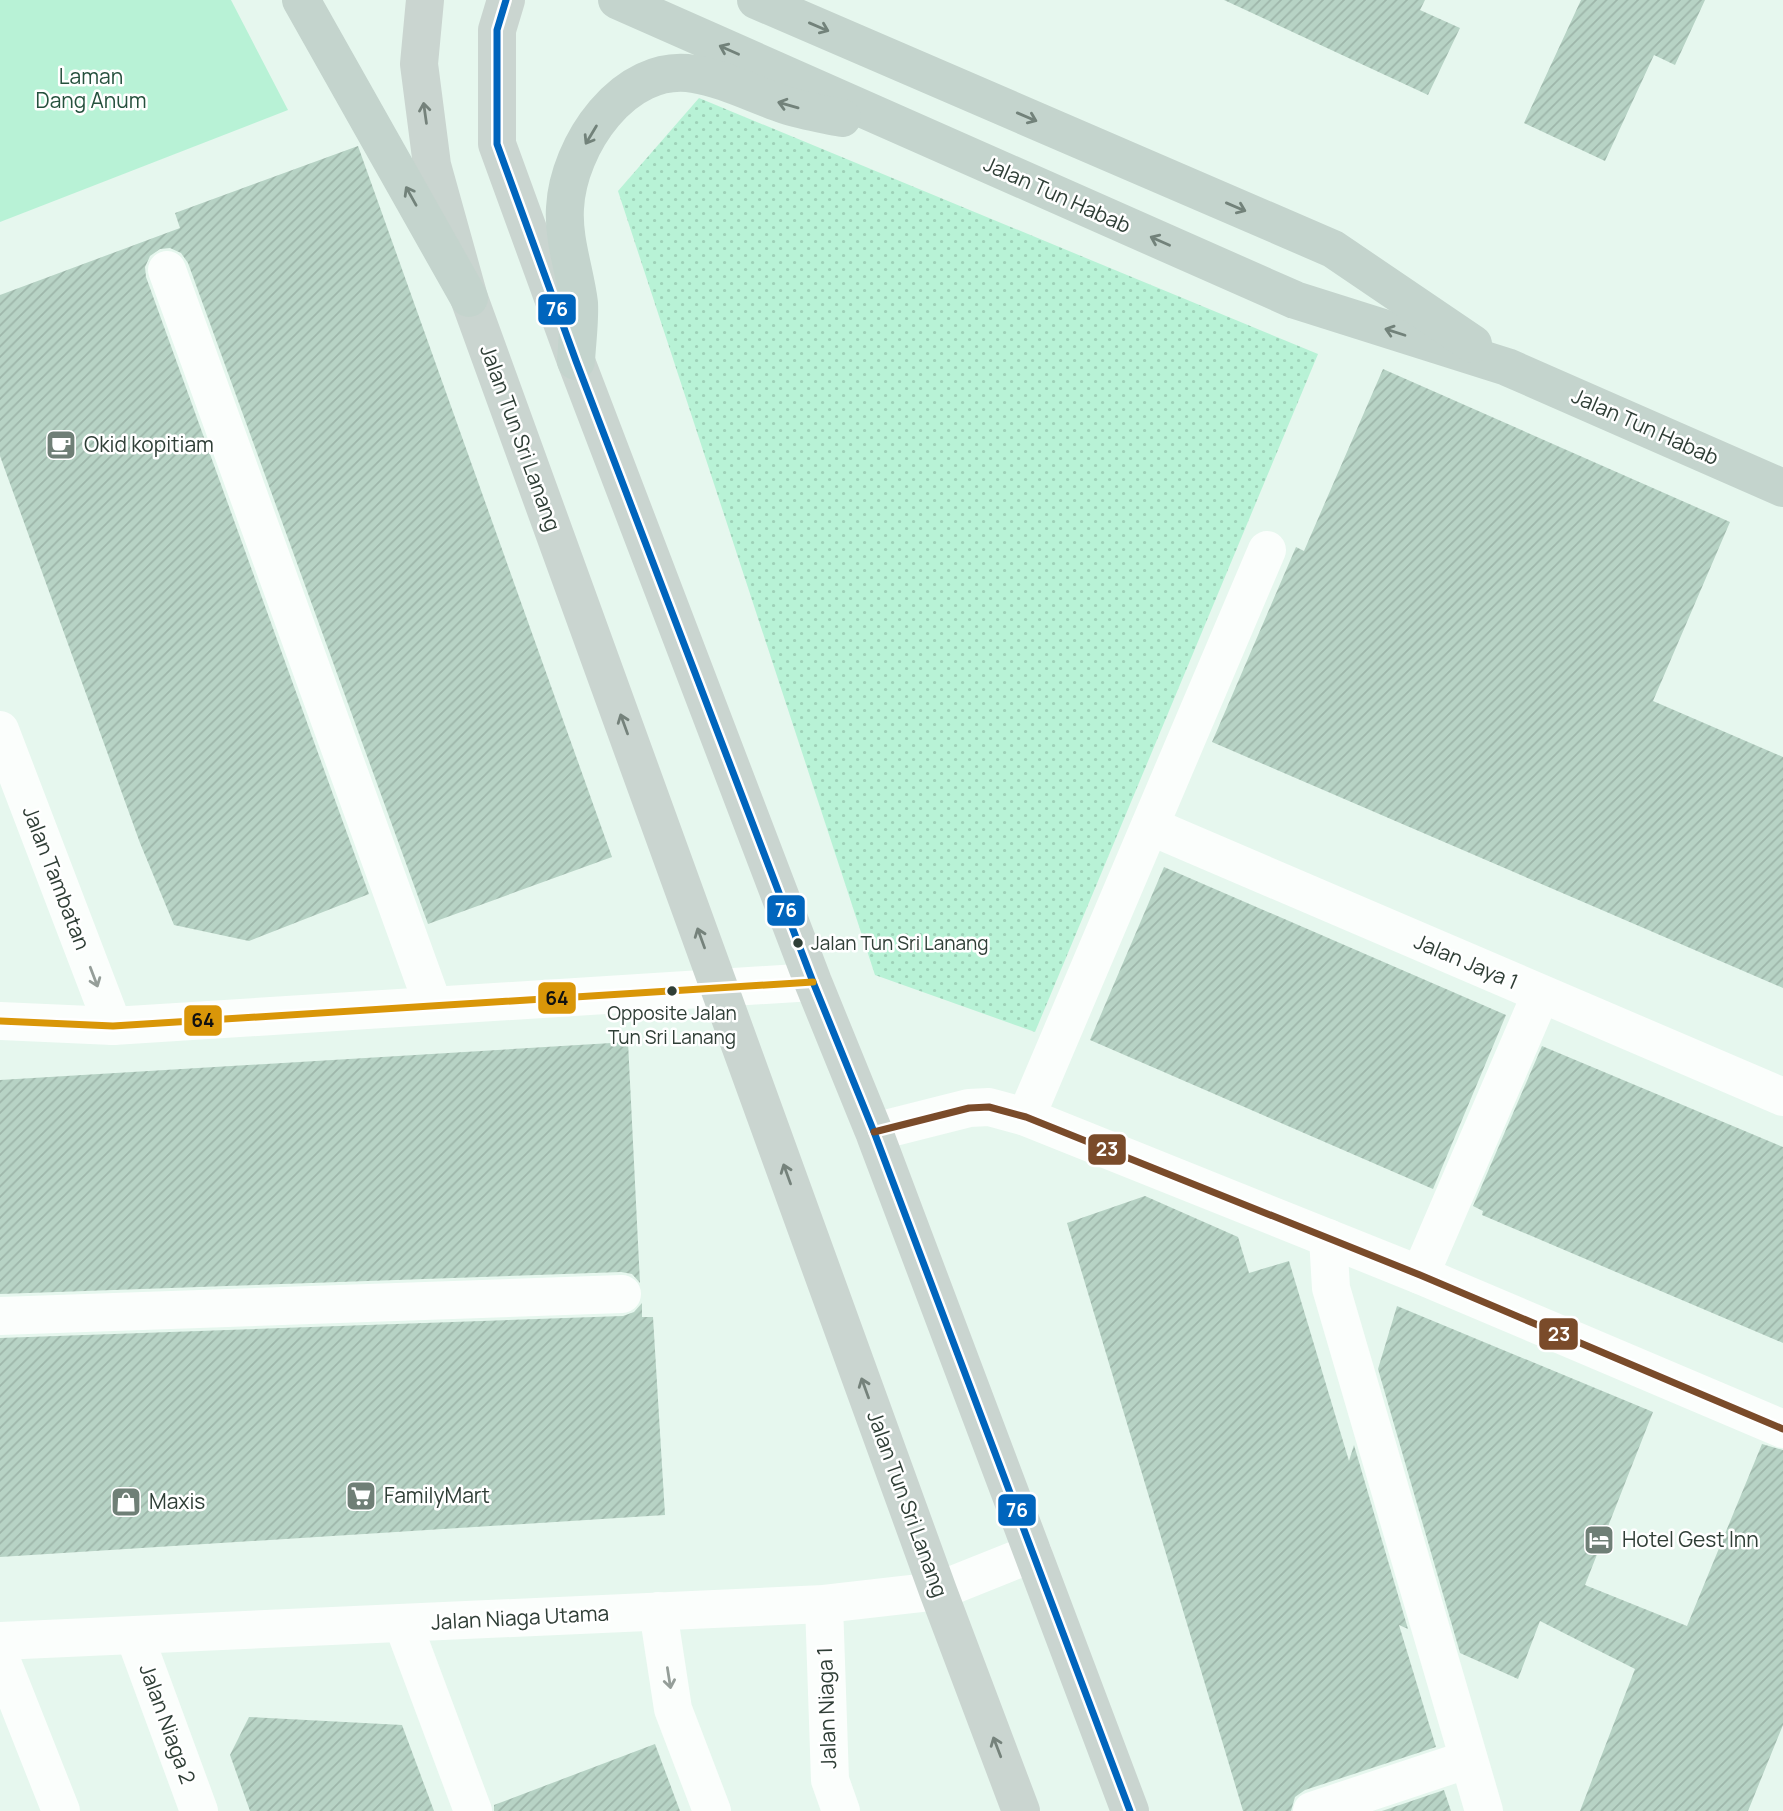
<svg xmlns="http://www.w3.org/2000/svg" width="1783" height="1811" font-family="Manrope,sans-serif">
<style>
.grass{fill:url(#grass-dots)}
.park{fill:#b8f2d6}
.building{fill:url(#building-hatch)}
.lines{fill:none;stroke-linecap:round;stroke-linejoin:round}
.minor{stroke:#fbfefc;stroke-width:38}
.major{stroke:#cad5d0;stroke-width:38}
.highway{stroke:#c4d4cd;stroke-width:38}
.bus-1-casing{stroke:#fff;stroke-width:12}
.bus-2-casing{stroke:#fff;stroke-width:12}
.bus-3-casing{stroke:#fff;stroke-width:12}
.bus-1{stroke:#0065bd;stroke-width:7}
.bus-2{stroke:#d99608;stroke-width:7}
.bus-3{stroke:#7a4b2a;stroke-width:7}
.oneway{stroke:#72827a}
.oneway2{stroke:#75827b}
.oneway3{stroke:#959e99}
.bus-dot{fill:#2f3e36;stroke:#fff;stroke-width:2.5}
.labels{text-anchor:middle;stroke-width:5;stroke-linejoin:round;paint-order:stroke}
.bus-label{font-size:19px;fill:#2f3e36;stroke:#fff;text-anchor:start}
.park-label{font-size:21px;fill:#25513d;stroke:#fff}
.street-label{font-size:21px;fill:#2f3e36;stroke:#fff}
.poi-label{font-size:21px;fill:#2f3e36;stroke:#fff;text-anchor:start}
.line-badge{stroke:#fff;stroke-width:2.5}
.badge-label{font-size:19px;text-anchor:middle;font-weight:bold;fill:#fff}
.pale-badge-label{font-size:19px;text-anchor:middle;font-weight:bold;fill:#111}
</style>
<defs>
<pattern id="grass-dots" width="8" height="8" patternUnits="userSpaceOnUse" patternTransform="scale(1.75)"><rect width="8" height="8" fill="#b8f2d6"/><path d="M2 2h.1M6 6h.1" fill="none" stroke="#9ed1b8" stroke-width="1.8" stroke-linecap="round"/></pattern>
<pattern id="building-hatch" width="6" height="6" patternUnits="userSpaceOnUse" patternTransform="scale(1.75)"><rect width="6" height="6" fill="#b7d3c5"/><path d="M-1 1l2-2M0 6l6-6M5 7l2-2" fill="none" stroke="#9eb6aa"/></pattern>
</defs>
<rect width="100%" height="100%" fill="#e6f7ee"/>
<polygon class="grass" points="699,98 1318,354 1035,1032 875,975 618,191"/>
<polygon class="park" points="0,0 231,0 288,110 0,222"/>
<g class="building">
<polygon points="1224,0 1425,0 1420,10 1460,28 1428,95"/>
<polygon points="1581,0 1705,0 1675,65 1654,55 1605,161 1524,123"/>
<polygon points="358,146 612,857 428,924 188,263 181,253 170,248 160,249 150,256 145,267 146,277 369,894 249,941 174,925 140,843 0,456 0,295 180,228 175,213"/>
<polygon points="1383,369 1730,522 1653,701 1783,757 1783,988 1212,742 1296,547 1304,551"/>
<polygon points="1164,867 1506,1015 1433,1189 1090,1040"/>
<polygon points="628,1042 640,1283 632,1274 621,1272 0,1294 0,1080"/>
<polygon points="1542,1046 1783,1147 1783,1343 1482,1215 1483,1211 1473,1206"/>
<polygon points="1145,1196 1238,1237 1249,1273 1289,1261 1349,1461 1354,1445 1408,1629 1399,1625 1436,1747 1305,1790 1295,1797 1291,1811 1243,1811 1067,1223"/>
<polygon points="642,1303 642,1317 653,1317 665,1515 0,1557 0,1338 623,1316 634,1312"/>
<polygon points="1397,1306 1653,1412 1585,1585 1687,1626 1762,1444 1783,1450 1783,1725 1748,1811 1580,1811 1635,1669 1540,1621 1518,1679 1460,1653 1378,1369"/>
<polygon points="249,1717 402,1725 434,1811 250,1811 230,1755"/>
<polygon points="655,1744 680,1811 494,1811 494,1805"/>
<polygon points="1444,1790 1451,1811 1382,1811"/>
</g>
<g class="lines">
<g class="minor">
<polyline points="167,270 433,1005"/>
<polyline points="0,730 113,1026"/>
<polyline points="1150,826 1783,1097"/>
<polyline points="0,1021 113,1026 813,982"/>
<polyline points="1026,1117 1267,550"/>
<polyline points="874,1132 969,1108 989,1107 1026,1117 1420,1275 1783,1429"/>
<polyline points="1328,1238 1331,1288 1484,1811"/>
<polyline points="1420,1275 1541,994"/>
<polyline points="0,1316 622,1294"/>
<polyline points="824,1604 830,1780 841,1811"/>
<polyline points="658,1611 673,1709 712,1811"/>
<polyline points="403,1624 473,1811"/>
<polyline points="135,1637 199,1811"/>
<polyline points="0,1641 824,1604 938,1591 1033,1553"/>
<polyline points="0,1657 61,1811"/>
<polyline points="1312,1811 1466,1760"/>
</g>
<g class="major">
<polyline points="425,0 419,64 432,165 469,298 938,1591 1021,1811"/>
<polyline points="506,0 497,30 497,144 576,361 813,982 874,1132 1130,1811"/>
</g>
<g class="highway">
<polyline points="301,0 469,298"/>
<polyline points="617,0 1295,300 1507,367 1783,488"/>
<polyline points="756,0 1333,249 1473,344"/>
<path d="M576,361C577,342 580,321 579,303C575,271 563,240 565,208C568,146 624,62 694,74C725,79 755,95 785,105C803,111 823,114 842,118"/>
</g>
<g class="bus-1-casing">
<polyline id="bus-1" points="506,0 497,30 497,144 576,361 813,982 874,1132 1130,1811"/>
</g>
<g class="bus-2-casing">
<polyline id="bus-2" points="0,1021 113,1026 813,982"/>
</g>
<g class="bus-3-casing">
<polyline id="bus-3" points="874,1132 969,1108 989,1107 1026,1117 1420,1275 1783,1429"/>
</g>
<use href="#bus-1" class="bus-1"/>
<use href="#bus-2" class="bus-2"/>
<use href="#bus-3" class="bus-3"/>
</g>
<defs><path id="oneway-shaft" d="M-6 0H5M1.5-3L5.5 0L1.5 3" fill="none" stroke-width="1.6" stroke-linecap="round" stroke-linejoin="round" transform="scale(1.75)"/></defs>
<g class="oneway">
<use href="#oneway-shaft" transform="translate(819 27) rotate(23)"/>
<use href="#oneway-shaft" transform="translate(729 50) rotate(-156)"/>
<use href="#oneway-shaft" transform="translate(788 105) rotate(-164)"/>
<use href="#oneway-shaft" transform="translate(1027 117) rotate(23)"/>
<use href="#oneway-shaft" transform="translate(591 135) rotate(121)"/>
<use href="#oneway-shaft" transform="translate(411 196) rotate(-119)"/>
<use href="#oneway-shaft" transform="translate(1236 207) rotate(23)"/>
<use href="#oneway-shaft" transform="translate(1160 241) rotate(-156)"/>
<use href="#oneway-shaft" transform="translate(1395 332) rotate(-162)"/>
</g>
<g class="oneway2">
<use href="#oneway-shaft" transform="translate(425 113) rotate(-98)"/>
<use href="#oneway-shaft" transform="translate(624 724) rotate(-110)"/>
<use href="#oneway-shaft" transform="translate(701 938) rotate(-110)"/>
<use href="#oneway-shaft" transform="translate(787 1174) rotate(-110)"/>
<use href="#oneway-shaft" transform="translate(865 1388) rotate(-110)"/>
<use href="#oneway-shaft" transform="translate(997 1747) rotate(-111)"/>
</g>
<g class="oneway3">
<use href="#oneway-shaft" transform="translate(94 977) rotate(69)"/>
<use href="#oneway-shaft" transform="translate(669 1678) rotate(81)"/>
</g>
<defs>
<g id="cafe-square" transform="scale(1.575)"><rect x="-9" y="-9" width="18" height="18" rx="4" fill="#6f7f76" stroke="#fff"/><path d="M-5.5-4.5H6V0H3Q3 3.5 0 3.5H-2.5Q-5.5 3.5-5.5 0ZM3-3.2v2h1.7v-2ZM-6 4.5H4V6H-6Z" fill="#fff"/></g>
<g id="supermarket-square" transform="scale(1.575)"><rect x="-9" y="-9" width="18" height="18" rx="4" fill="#6f7f76" stroke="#fff"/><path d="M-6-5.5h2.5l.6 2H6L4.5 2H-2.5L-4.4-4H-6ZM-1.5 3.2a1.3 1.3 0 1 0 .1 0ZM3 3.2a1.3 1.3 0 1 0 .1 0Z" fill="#fff"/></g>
<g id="shop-square" transform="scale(1.575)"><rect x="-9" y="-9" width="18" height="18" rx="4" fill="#6f7f76" stroke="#fff"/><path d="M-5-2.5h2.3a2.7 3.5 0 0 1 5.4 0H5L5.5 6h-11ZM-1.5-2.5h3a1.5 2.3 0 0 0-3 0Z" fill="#fff"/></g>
<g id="hotel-square" transform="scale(1.575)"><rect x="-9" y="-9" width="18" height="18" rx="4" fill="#6f7f76" stroke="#fff"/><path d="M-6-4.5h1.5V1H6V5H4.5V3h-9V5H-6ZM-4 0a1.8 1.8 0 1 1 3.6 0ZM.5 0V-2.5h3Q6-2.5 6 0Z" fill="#fff"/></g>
</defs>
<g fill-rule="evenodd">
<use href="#cafe-square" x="61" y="445"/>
<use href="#supermarket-square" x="361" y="1496"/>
<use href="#shop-square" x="126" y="1502"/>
<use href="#hotel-square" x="1599" y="1540"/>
</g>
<g class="bus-dot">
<circle cx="798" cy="943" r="6"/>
<circle cx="672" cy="991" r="6"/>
</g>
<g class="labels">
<g class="bus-label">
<text x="811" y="950">Jalan Tun Sri Lanang</text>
<text x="672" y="1020" text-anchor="middle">Opposite Jalan<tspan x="672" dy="24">Tun Sri Lanang</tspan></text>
</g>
<g class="park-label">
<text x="91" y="84">Laman<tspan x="91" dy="24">Dang Anum</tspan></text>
</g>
<g class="street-label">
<text transform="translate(1057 195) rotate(24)" y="7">Jalan Tun Habab</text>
<text transform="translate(1645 427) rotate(24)" y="7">Jalan Tun Habab</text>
<text transform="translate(520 438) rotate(70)" y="7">Jalan Tun Sri Lanang</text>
<text transform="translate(56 878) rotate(69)" y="7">Jalan Tambatan</text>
<text transform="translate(1466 962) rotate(23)" y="7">Jalan Jaya 1</text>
<text transform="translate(907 1504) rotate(70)" y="7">Jalan Tun Sri Lanang</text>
<text transform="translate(520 1618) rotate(-3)" y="7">Jalan Niaga Utama</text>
<text transform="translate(827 1708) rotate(-92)" y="7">Jalan Niaga 1</text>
<text transform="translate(167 1724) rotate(70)" y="7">Jalan Niaga 2</text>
</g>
<g class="poi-label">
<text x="84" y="452">Okid kopitiam</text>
<text x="384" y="1503">FamilyMart</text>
<text x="149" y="1509">Maxis</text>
<text x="1622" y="1547">Hotel Gest Inn</text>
</g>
</g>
<g class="line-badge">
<rect x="537" y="293" width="40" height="33" rx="7" fill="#0065bd"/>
<rect x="766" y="894" width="40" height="33" rx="7" fill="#0065bd"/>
<rect x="537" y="981" width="40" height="34" rx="7" fill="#d99608"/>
<rect x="183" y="1004" width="40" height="33" rx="7" fill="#d99608"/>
<rect x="1087" y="1133" width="40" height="33" rx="7" fill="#7a4b2a"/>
<rect x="1538" y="1317" width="41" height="34" rx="7" fill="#7a4b2a"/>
<rect x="997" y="1493" width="40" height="34" rx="7" fill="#0065bd"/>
</g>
<g class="badge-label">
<text x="557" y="316">76</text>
<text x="786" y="917">76</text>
<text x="1107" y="1156">23</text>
<text x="1559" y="1341">23</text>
<text x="1017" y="1517">76</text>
</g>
<g class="pale-badge-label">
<text x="557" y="1005">64</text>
<text x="203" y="1027">64</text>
</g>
</svg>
